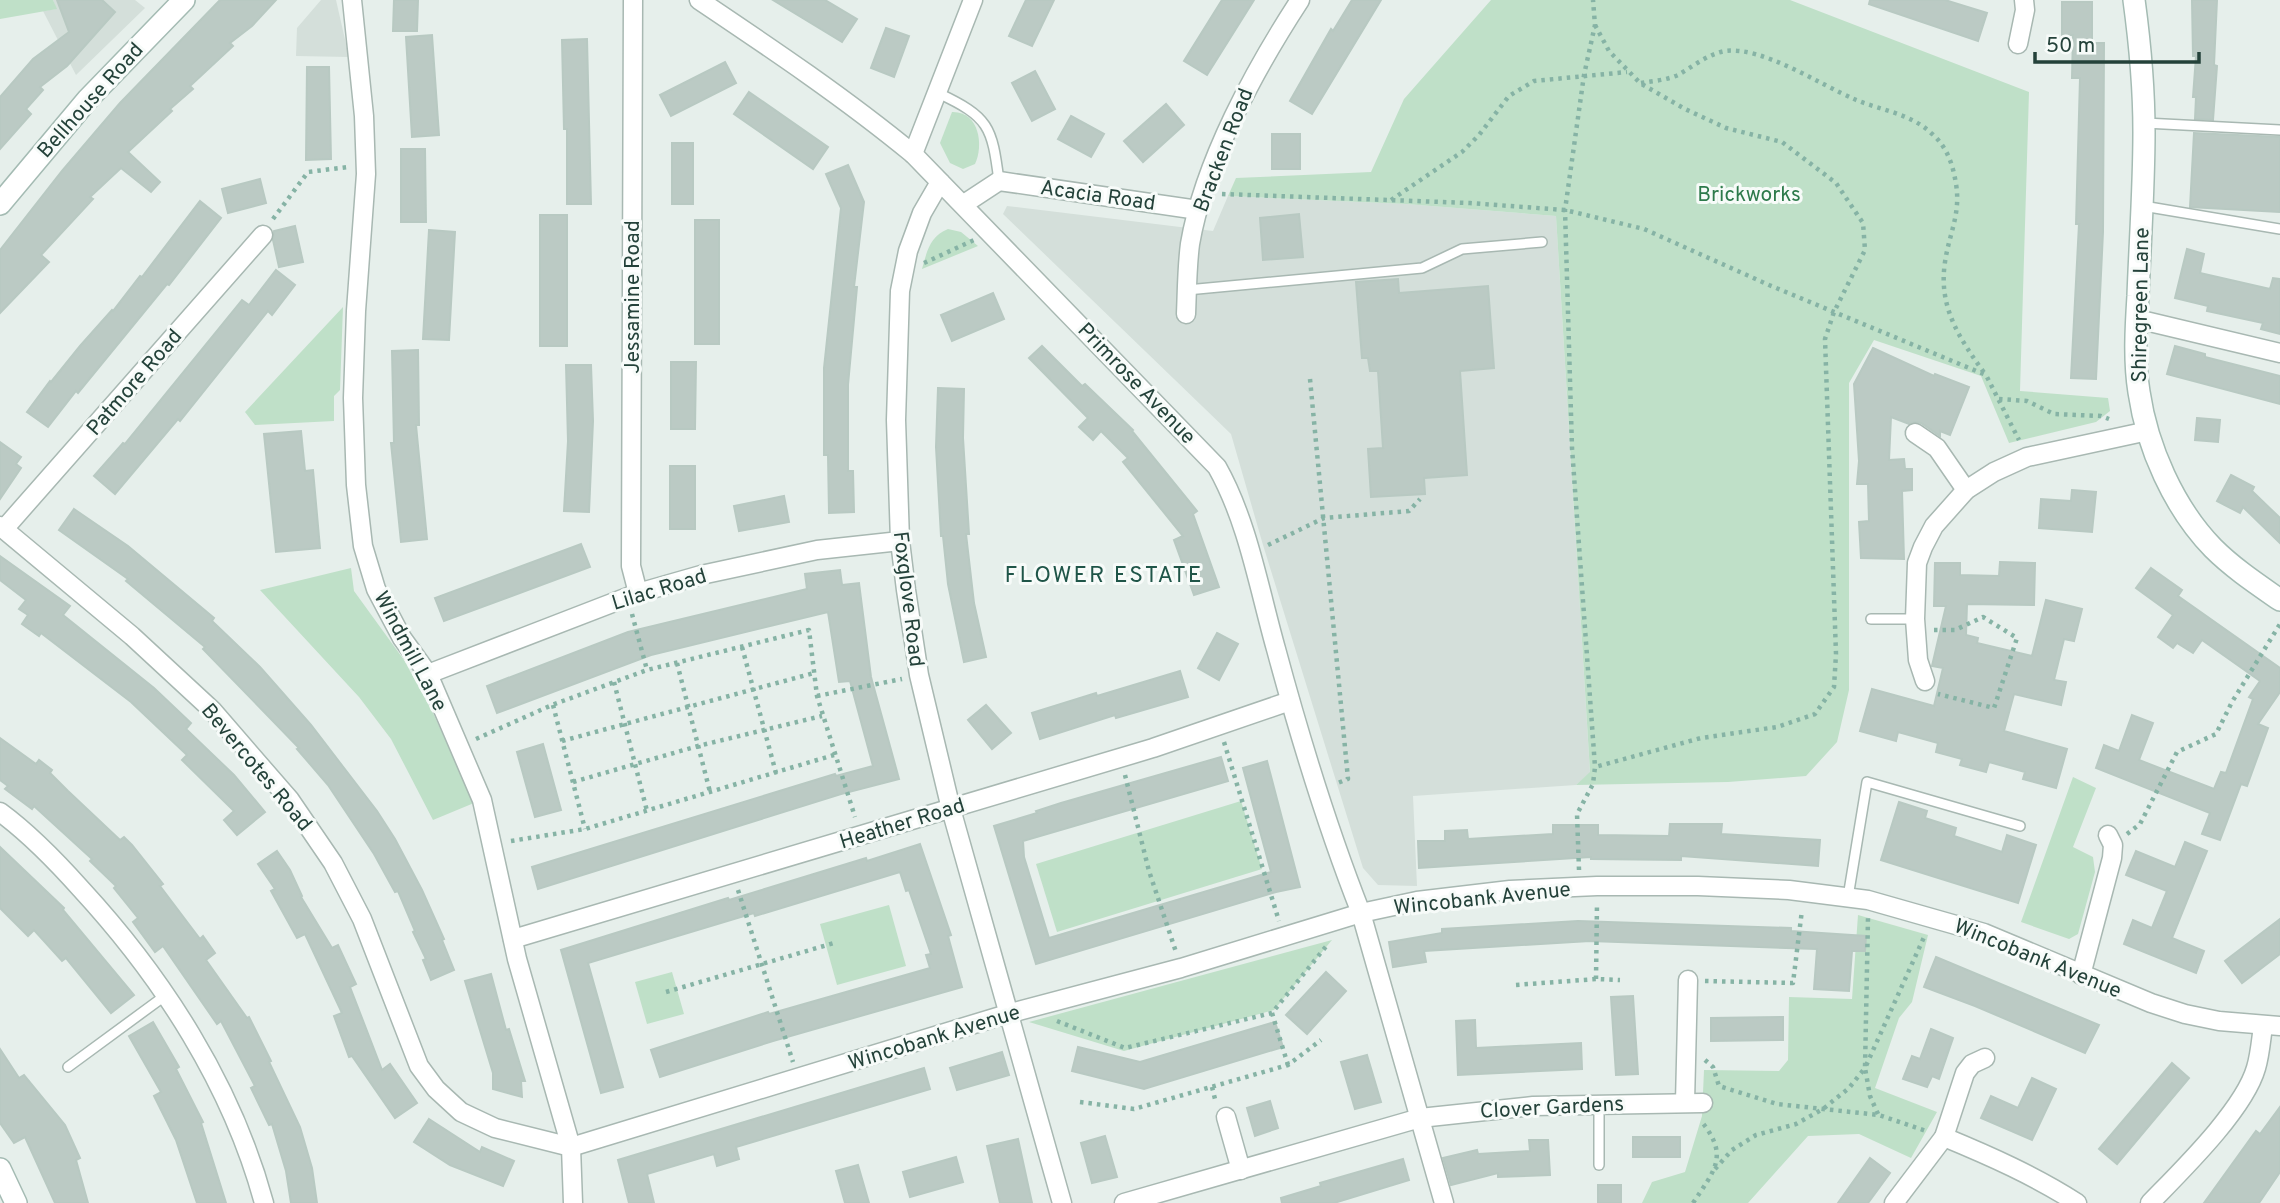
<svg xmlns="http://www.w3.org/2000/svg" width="2280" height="1203" font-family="Overpass,sans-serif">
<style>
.built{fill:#d4dfda}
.green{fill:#bfe0c8}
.building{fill:#bbcac4;stroke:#b8c9c2;stroke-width:2}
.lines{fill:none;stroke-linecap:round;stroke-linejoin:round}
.lane-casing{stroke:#a8b8b2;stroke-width:12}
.street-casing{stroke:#a8b8b2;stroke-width:21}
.secondary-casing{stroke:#a4bbb3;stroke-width:24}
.path{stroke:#86b3a5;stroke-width:4.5;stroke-dasharray:3.5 5;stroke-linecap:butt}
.lane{stroke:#fff;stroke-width:9}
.street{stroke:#fff;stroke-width:18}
.secondary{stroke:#fff;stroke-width:21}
.labels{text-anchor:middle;stroke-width:6;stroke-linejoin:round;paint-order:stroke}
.street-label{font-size:21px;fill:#24423a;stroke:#f7fbf9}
.park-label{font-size:21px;fill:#2d7a4b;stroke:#f7fbf9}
.neighbourhood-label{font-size:23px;letter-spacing:2px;fill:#1f5548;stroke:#f7fbf9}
</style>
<rect width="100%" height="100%" fill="#e6efeb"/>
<g class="built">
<polygon points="53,0 135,0 145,8 76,75 43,11 56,9"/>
<polygon points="321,0 336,0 349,57 296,56 297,28"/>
<polygon points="1228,196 1406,204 1556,216 1590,773 1576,785 1413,796 1417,886 1378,885 1363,868 1263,545 1231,434 1003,214 1007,206 1213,231"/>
</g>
<g class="green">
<polygon points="0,0 53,0 57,9 0,19"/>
<polygon points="1491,0 1790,0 2029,92 2020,391 2108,398 2110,411 2096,422 2009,443 1981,376 1874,340 1849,383 1849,690 1837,742 1806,776 1728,782 1576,785 1590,772 1556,216 1406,204 1228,196 1236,178 1371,172 1404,99"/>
<path d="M952,112C979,111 984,145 975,164L963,169L950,163L940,143Z"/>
<path d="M948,229L961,232L978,246L922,269C927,251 930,236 948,229Z"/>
<polygon points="343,307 340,390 334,396 334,421 255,425 245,412"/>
<polygon points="351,568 354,591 404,660 434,715 474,803 433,820 391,739 359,697 260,590"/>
<polygon points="2073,777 2096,788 2073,847 2093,857 2095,872 2078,934 2069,939 2021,922"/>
<polygon points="1241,801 1262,869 1057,932 1036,864"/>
<polygon points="889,905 906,966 837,985 820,924"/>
<polygon points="1858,915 1928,935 1912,1002 1899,1018 1875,1088 1937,1112 1911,1158 1859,1134 1808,1136 1748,1203 1642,1203 1652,1182 1685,1172 1702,1116 1704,1070 1779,1071 1788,1060 1789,997 1852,999"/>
<polygon points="1332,940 1274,1010 1124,1051 1029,1022"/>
<polygon points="672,972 684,1014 647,1024 635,982"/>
</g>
<g class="building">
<polygon points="57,0 102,0 115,12 67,66 40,87 43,90 26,109 31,114 0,149 0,97 33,59 69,32"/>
<polygon points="220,0 276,0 252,26 230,43 233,46 190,86 193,89 170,109 172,111 128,152 160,182 151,192 121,168 90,197 93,199 41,255 49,262 0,313 0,250 62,171 120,103"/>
<polygon points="394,0 418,0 417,31 393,31"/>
<polygon points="773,0 825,0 857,19 842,42"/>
<polygon points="1026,0 1054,0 1032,46 1009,36"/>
<polygon points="1222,0 1254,0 1207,75 1184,61"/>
<polygon points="1352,0 1381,0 1312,114 1290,101 1331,29 1333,31"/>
<polygon points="1870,0 1945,0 1987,13 1978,41 1869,4"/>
<polygon points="2192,0 2217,0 2214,65 2217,66 2213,120 2195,119 2196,97 2193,97 2196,56 2193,56"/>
<polygon points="2062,2 2092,2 2092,43 2104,43 2103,232 2096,379 2071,378 2079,224 2076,224 2080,78 2072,78 2073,35 2062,35"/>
<polygon points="886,28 909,36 894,77 871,68"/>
<polygon points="432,35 439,135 412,137 406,37"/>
<polygon points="587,39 591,204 567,204 567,129 564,129 562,40"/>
<polygon points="725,62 736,83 671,116 660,95"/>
<polygon points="307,67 329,67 331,159 306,160"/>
<polygon points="1035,71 1055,109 1032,121 1012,83"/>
<polygon points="749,92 828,147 813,169 734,114"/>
<polygon points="1166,104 1184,125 1143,162 1124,141"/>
<polygon points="1071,116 1104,134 1091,157 1058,139"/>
<polygon points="2194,133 2280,137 2280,212 2190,207"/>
<rect x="1272" y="134" width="28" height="35"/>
<rect x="672" y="143" width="21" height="61"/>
<polygon points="401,149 425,149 426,222 401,222"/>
<polygon points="848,165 864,202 854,287 857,287 848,385 848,471 853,471 854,512 829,513 828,455 824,455 824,368 841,208 826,174"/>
<polygon points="260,179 266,203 228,213 222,189"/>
<polygon points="200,201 221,218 169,285 167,284 78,393 76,391 48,427 27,412 50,381 51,382 80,346 112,310 113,311 140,276 142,277"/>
<polygon points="1299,214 1303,257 1263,260 1260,218"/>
<rect x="540" y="215" width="27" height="131"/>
<rect x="695" y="220" width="24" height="124"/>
<polygon points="295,226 303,262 279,267 273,240 274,231"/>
<polygon points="429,230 455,232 449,340 423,339"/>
<polygon points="2187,249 2204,254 2200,273 2270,289 2273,278 2280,279 2280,334 2261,329 2263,323 2207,311 2208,306 2175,298"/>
<polygon points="276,270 295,285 272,315 268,311 180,421 178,419 115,494 94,476 123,443 125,444 242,300 249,305"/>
<polygon points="1398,279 1399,293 1488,286 1494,368 1460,371 1467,475 1424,478 1425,494 1371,497 1368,449 1383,448 1378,371 1370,371 1368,358 1362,358 1356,282"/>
<polygon points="993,293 1004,319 952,341 941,315"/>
<polygon points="1042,346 1082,386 1085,384 1133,430 1132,431 1197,511 1193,514 1219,587 1194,595 1174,540 1183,536 1123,462 1128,458 1101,431 1093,440 1079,427 1088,418 1029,358"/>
<polygon points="2175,346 2205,354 2205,357 2280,376 2280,404 2167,374"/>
<polygon points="1873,348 1934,376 1935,374 1969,387 1950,435 1940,431 1940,436 1921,423 1915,422 1909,424 1891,417 1889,460 1904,459 1905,469 1912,469 1912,490 1902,491 1904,559 1861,558 1859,522 1869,521 1868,484 1857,484 1859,461 1854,384"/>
<polygon points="418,350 419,425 416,425 427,539 401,542 391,443 394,443 392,351"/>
<polygon points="671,362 696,362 695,429 671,429"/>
<polygon points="566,365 591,365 593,421 589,512 564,511 568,441"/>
<polygon points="938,388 964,389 963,438 969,534 966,534 974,603 986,657 964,662 948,584 943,536 941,536 936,447"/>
<polygon points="2197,418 2220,420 2218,442 2195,440"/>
<polygon points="301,431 305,471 313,470 320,548 276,552 264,434"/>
<polygon points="0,442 21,457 16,464 21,468 0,499"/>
<rect x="670" y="466" width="25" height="63"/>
<polygon points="2231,475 2254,487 2252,491 2280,518 2280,543 2243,507 2240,513 2217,501"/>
<polygon points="2072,490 2096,492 2092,532 2039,528 2041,499 2071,501"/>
<polygon points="784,496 789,522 739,531 734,506"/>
<polygon points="74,509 128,546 214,618 212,621 260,667 311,725 377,811 395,839 422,890 444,939 442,940 454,970 431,980 423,960 426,959 413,932 415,931 398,891 395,892 374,854 328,785 297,749 299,748 203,649 205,647 126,581 128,579 59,530"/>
<polygon points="581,544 590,567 444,621 435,598"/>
<polygon points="0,556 70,606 63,615 154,688 191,723 186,729 234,775 265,812 237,835 224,820 234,811 182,760 187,755 131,702 41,633 39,636 22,624 28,615 19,609 26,600 0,580"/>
<polygon points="2000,562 2035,563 2034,605 1967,604 1966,635 1978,638 1977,643 2032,656 2046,600 2082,609 2074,641 2064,639 2054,680 2066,682 2061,705 2014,694 2004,731 2067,749 2056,788 2023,779 2025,772 1989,762 1986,772 1960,765 1962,759 1936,752 1938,743 1898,732 1896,741 1860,731 1872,689 1934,706 1943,668 1932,666 1946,606 1934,606 1935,563 1960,563 1960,575 1999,576"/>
<polygon points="2151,568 2182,590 2178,596 2280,668 2280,692 2258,724 2268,728 2247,786 2241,784 2220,840 2202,834 2210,813 2096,768 2104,745 2119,751 2132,715 2153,723 2139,760 2214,789 2221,772 2226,773 2253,699 2249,697 2260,681 2202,640 2193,653 2177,643 2173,648 2158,637 2173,615 2136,588"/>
<polygon points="840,570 842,585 859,583 871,677 899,779 841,794 538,889 532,867 835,774 836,776 873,766 850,681 839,682 828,612 651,655 497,713 487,686 628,632 807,589 805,574"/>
<polygon points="1217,633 1238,644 1219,680 1198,668"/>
<polygon points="1180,671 1188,697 1116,718 1115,715 1040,739 1032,713 1096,693 1097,696"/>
<polygon points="986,705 1011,733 992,749 968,720"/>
<polygon points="0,738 36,764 39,760 52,770 50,773 68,791 120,840 124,837 132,845 163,884 160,886 200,939 203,936 215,953 206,960 247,1018 249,1017 271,1061 269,1062 300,1127 312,1168 317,1203 291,1203 286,1171 272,1124 269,1125 251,1088 255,1086 221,1021 217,1024 163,946 155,952 133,922 138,918 114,888 116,886 90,861 92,859 34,806 32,809 5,789 8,786 0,780"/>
<polygon points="543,744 561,810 535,817 517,752"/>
<polygon points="1221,757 1228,781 1023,841 1024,857 1049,938 1271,872 1243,768 1267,761 1300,887 1276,892 1036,964 994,826 1037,813 1036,811 1061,803"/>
<polygon points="1899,802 1927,811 1925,818 1956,828 1954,836 2002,852 2007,835 2036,845 2018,903 1881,860"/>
<polygon points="1670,824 1722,824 1721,834 1820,840 1818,866 1681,856 1681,860 1591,859 1591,857 1419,868 1418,841 1445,841 1445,831 1467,830 1468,839 1553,834 1553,825 1598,825 1598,835 1669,836"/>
<polygon points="2185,842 2207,851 2172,938 2204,951 2196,973 2124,944 2133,920 2152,928 2167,891 2126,875 2136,851 2175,867"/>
<polygon points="920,844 951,935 948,936 962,987 773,1041 660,1077 651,1050 768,1012 769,1014 930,968 926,955 931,954 909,890 906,891 900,872 755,916 754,913 588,963 623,1087 601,1093 561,950 728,898 729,900 866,858 867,861"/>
<polygon points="0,847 64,908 63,910 134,995 111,1013 66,958 62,961 34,930 28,936 0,908"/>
<polygon points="277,851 290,870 302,896 301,897 332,948 338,945 356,984 350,987 382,1070 390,1064 417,1103 395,1118 352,1056 349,1057 334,1016 342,1013 305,934 297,938 271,891 275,889 258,864"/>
<polygon points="2280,919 2280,954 2242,983 2225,961"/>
<polygon points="1578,921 1791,928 1791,931 1866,936 1865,951 1852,951 1849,991 1814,989 1817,949 1590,941 1424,951 1426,962 1393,967 1389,942 1442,933 1442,929"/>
<polygon points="1936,957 2099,1025 2085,1053 1975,1006 1924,987"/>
<polygon points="1326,972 1346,991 1307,1034 1286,1015"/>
<polygon points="491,974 506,1030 509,1029 525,1081 521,1081 522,1097 493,1089 493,1073 465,981"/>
<polygon points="1633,996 1638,1074 1616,1075 1611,997"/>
<polygon points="1783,1017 1783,1040 1711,1041 1711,1018"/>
<polygon points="1475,1020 1476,1048 1581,1043 1582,1069 1458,1075 1456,1021"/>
<polygon points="153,1022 179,1067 176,1069 203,1122 201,1123 226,1203 197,1203 176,1140 154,1096 161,1092 129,1036"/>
<polygon points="1275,1022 1283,1047 1144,1089 1072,1071 1078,1047 1140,1062"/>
<polygon points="1931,1029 1953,1038 1939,1079 1932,1076 1927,1087 1903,1079 1912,1056 1920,1059"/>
<polygon points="0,1049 19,1078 24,1075 65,1125 80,1158 76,1160 88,1203 55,1203 25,1137 14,1143 0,1123"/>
<polygon points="1002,1052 1009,1075 957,1090 950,1068"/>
<polygon points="1367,1055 1381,1102 1355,1109 1341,1062"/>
<polygon points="2172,1063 2189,1078 2117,1164 2099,1149"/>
<polygon points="924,1068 930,1089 736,1147 739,1159 717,1166 714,1154 647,1174 654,1203 629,1203 618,1160"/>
<polygon points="2032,1078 2056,1089 2032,1140 1981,1118 1991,1096 2018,1108"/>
<polygon points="1270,1101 1278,1128 1255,1136 1247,1108"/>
<polygon points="2280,1107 2280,1172 2259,1203 2204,1203 2256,1131 2260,1134"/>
<polygon points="429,1119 480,1152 482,1147 514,1161 503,1186 450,1165 414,1142"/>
<polygon points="1105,1136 1117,1177 1092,1183 1081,1143"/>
<rect x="1633" y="1137" width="47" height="20"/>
<polygon points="1018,1139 1032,1203 1000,1203 987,1146"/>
<polygon points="1529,1140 1548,1140 1550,1175 1498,1177 1498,1173 1451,1185 1443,1158 1477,1150 1478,1154 1530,1151"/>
<polygon points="956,1157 963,1182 910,1197 903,1172"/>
<polygon points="1870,1158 1890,1173 1868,1203 1838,1203"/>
<polygon points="1403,1159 1409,1180 1334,1203 1282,1203 1281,1198 1321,1186 1320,1183"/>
<polygon points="858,1165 869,1203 845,1203 836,1171"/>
<rect x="1598" y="1185" width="23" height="18"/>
</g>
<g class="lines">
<g class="lane-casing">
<g id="lane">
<path d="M938,93C989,117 992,126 999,181"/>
<polyline points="2145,123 2280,130"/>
<polyline points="2143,206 2280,229"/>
<polyline points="1187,290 1422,268 1462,249 1542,242"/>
<polyline points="1871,619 1915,619"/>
<polyline points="1848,897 1867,782 2020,826"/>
<polyline points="68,1067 166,995"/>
<polyline points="1599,1105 1599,1165"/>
</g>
</g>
<g class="street-casing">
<g id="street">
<polyline points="352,0 364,116 366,174 356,311 353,398 356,485 363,546 376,589 402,638 428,674 482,800 517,959 571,1147 573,1203"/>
<polyline points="633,0 631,566 638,593"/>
<path d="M699,0C772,49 845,98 913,154L1217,467C1248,522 1259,589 1276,649C1300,738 1327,827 1361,913L1444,1203"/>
<polyline points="2018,44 2025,10 2024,0"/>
<polyline points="913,154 973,0"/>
<polyline points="940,182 922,213 908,251 900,291 896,420 900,541 906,590 919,675 951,809 1062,1203"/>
<polyline points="964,204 999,181 1198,210"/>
<path d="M1186,314C1187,291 1187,267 1190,244C1204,162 1255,69 1300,0"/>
<polyline points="2137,319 2280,353"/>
<polyline points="1915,433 1937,448 1966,490"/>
<polyline points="0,526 132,636 212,710 290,800 333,863 362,919 419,1066 436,1089 461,1112 495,1128 571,1147 1007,1014 1181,968 1361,913 1417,901 1510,890 1597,886 1698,886 1789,890 1868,900 1984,933 2151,1003 2185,1014 2219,1021 2280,1026"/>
<polyline points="4,529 263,235"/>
<polyline points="428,674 638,593 701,575 817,550 900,541"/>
<polyline points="1925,681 1918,660 1915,619 1917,563 1923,547 1934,526 1966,490 1994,472 2027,457 2148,431"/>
<path d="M0,812C30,834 56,861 81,889C163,978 232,1085 264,1203"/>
<polyline points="513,939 1153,748 1290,701"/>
<polyline points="2081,975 2112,858 2113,845 2108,835"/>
<polyline points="1685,1102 1688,980"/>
<polyline points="1226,1117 1241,1170"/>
<path d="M1944,1137C1990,1156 2035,1176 2077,1203"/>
<polyline points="1124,1203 1420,1118 1533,1106 1703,1103"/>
<polyline points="1894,1203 1944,1137 1965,1073 1972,1064 1985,1058"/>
<path d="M2150,1203C2181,1171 2244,1110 2256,1068C2260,1055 2261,1040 2263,1026"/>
</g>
</g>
<g class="secondary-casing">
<g id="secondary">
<path d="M2134,0C2140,44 2144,88 2144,132C2144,187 2140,242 2138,296C2136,327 2134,361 2139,392C2147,447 2174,508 2213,548C2233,568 2257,584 2280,600"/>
<polyline points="0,204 88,99 184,0"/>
<polyline points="0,1169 16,1203"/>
</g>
</g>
<g class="path">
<polyline points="1595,25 1609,51 1640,83 1685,109 1726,128 1782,142 1836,183 1863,223 1865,250 1834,312 1825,339 1836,654 1834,687 1815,714 1777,727 1701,738 1595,767"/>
<path d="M1641,83C1653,81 1667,80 1678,75C1692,67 1708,54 1725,51C1762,46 1819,84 1854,99C1879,110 1910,113 1931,133C1947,146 1953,165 1956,184C1961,214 1949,234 1945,262C1938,308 1960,339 1985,374"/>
<polyline points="1222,194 1470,203 1565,210 1644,229 1769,285 1986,375 2019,440"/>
<polyline points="1391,200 1462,152 1479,135 1509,96 1534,81 1627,72"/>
<polyline points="273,219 308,172 348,167"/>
<polyline points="924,263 974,240"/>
<polyline points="1310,379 1348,779 1335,784"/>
<polyline points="1999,399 2027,401 2054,414 2101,416 2109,419"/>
<polyline points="1268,545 1324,518 1409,511 1420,499"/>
<polyline points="632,614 647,670"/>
<polyline points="1934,630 1955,630 1983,617 2017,638 1994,708 1938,694"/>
<polyline points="742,647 776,773"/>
<polyline points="677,663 710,792"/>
<polyline points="614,682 647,811"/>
<polyline points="817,696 902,679"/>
<polyline points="553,705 585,829"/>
<polyline points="476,739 552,705 647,670 809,630 817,696 855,817"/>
<polyline points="562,741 814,673"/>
<polyline points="1224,742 1279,921"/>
<polyline points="1125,775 1149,871 1176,952"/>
<polyline points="573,782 698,746 822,716"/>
<polyline points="2127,834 2140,824 2177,752 2216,734 2232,702 2280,624"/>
<polyline points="511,841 585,829 834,755"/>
<polyline points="1579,870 1577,814 1593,784 1595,767 1572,448 1565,210 1584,75 1595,25 1593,0"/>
<polyline points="738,890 793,1062"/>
<polyline points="1596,979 1597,903"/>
<polyline points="1705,981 1793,983 1802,910"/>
<polyline points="1516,985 1596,979 1620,980"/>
<polyline points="666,992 834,943"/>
<polyline points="1272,1013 1288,1065"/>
<polyline points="1057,1021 1125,1048 1272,1013 1328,944"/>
<polyline points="1705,1060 1713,1067 1719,1086 1777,1104 1879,1115 1926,1131"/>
<polyline points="1212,1087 1216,1103"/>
<polyline points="1080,1102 1134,1109 1288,1065 1321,1040"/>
<polyline points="1878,1114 1870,1096 1865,1068 1925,935"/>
<polyline points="1715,1169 1732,1150 1756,1135 1796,1124 1823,1109 1849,1088 1865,1068 1868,918"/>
<path d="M1693,1203C1714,1171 1730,1156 1701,1121"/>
</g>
<use href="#lane" class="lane"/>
<use href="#street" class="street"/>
<use href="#secondary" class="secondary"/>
</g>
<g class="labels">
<g class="street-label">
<text transform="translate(90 100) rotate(-48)" y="7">Bellhouse Road</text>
<text transform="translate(1223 150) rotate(-69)" y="7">Bracken Road</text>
<text transform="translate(1098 195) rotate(8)" y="7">Acacia Road</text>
<text transform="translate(632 297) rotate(-90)" y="7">Jessamine Road</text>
<text transform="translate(2140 305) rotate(-89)" y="7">Shiregreen Lane</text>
<text transform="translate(134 382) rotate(-49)" y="7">Patmore Road</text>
<text transform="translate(1137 383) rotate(46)" y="7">Primrose Avenue</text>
<text transform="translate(659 589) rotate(-17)" y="7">Lilac Road</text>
<text transform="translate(909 599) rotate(83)" y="7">Foxglove Road</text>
<text transform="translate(411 651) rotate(62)" y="7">Windmill Lane</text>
<text transform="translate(257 767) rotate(50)" y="7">Bevercotes Road</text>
<text transform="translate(902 823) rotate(-17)" y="7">Heather Road</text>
<text transform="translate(1482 898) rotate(-6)" y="7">Wincobank Avenue</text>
<text transform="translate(2038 958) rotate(22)" y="7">Wincobank Avenue</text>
<text transform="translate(934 1037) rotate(-17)" y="7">Wincobank Avenue</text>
<text transform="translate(1552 1107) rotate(-3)" y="7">Clover Gardens</text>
</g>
<g class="park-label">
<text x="1749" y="201">Brickworks</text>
</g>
<g class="neighbourhood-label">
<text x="1104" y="582">FLOWER ESTATE</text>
</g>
</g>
<path d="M2035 52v10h164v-10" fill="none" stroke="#24423a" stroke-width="3.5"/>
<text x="2046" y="52" font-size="21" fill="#24423a" stroke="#f7fbf9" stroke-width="5" paint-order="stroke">50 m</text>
</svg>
